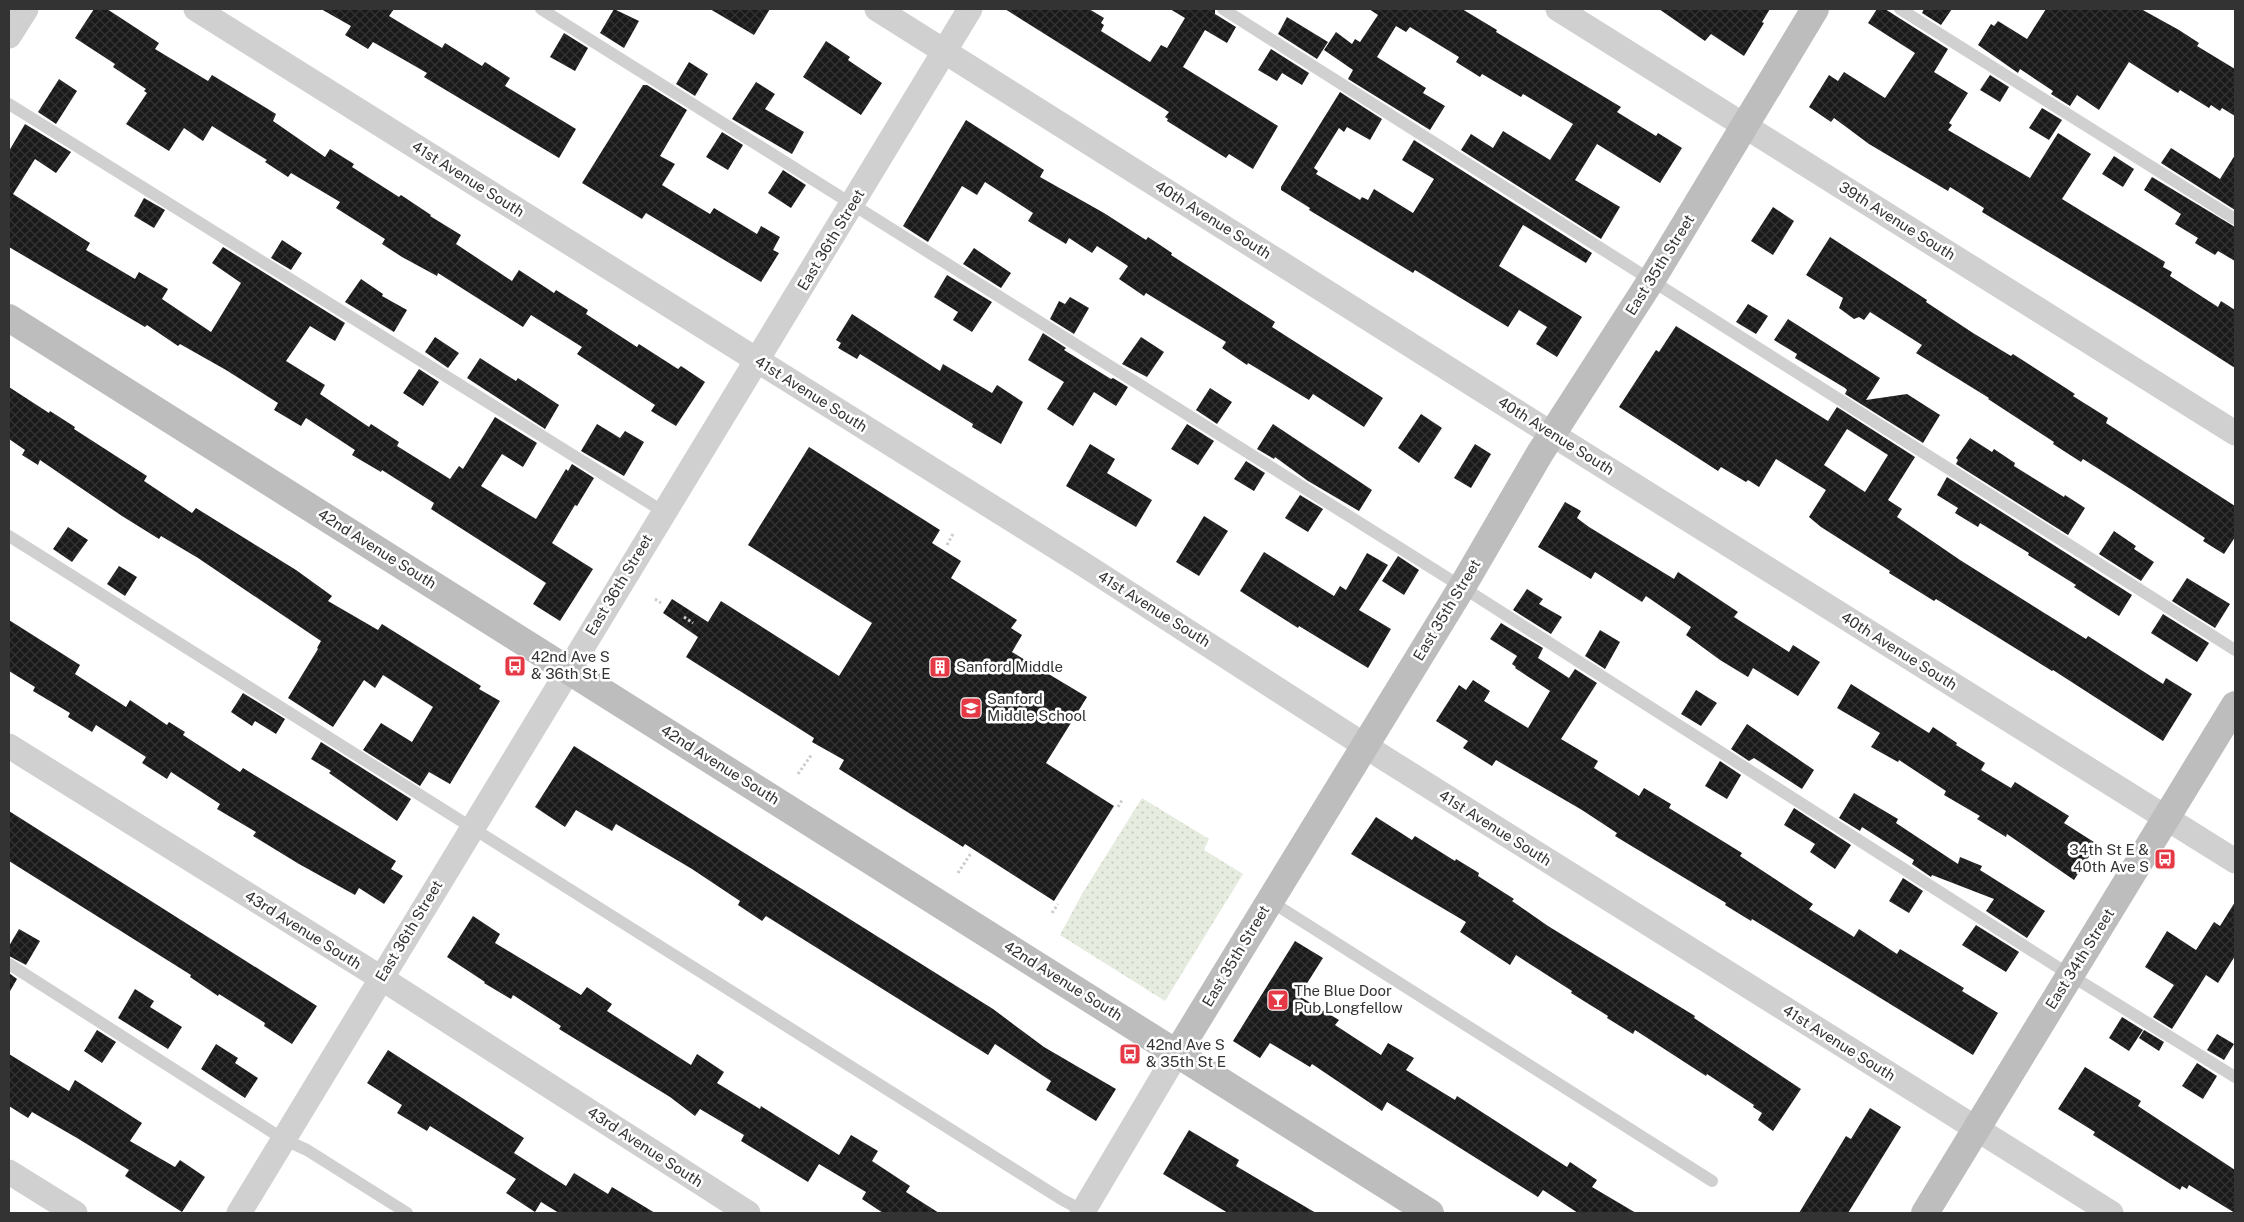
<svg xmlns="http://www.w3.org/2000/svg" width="2244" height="1222" font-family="'Public Sans',sans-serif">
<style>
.green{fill:url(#green-dots)}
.building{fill:url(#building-cross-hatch);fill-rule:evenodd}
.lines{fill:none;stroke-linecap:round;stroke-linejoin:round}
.path{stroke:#cdcdcd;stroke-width:3;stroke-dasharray:2.5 2.5;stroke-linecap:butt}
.lane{stroke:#d0d0d0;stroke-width:12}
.street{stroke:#d0d0d0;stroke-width:25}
.secondary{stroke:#bdbdbd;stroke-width:28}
.labels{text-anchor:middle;stroke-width:5;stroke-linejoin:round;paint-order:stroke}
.street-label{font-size:15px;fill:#333;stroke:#fff}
.poi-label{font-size:15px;fill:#333;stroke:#fff;text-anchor:start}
</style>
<defs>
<pattern id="green-dots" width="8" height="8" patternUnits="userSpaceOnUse" patternTransform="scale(1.25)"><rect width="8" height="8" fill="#e6ecdf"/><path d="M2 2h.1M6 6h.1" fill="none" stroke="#c6cbc0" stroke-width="1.8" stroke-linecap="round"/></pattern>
<pattern id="building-cross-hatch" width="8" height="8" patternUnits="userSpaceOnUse" patternTransform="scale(1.25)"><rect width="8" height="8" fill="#1a1a1a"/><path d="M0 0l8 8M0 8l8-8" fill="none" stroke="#333"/></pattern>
</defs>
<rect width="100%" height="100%" fill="#fff"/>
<polygon class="green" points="1142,798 1209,839 1204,850 1243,874 1165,1001 1060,935 1082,894"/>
<g class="building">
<polygon points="94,9 107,9 159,43 155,49 208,81 212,75 276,114 273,121 325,157 330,149 354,164 352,167 399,197 401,195 431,215 430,216 461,235 456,244 512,281 519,270 554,293 556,290 588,310 586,314 637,347 639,344 678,369 681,366 705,382 676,426 651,411 655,405 577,354 582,347 531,315 523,327 438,273 437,276 402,257 382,244 385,239 336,208 340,202 291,173 288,177 265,162 267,160 212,126 203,141 184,128 169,151 126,124 147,93 144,91 146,89 113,67 115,64 75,38"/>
<polygon points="321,9 394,9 389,16 442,48 445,43 482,66 485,62 510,78 505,86 576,129 559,158 424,77 427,73 373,42 368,49 345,35 351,26"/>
<polygon points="614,9 639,21 624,48 600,33"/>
<polygon points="710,9 770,9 754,35"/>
<polygon points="1005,9 1089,9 1104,18 1101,23 1104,25 1101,31 1150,62 1161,45 1167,48 1185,18 1170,9 1215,9 1215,14 1236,27 1227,43 1205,30 1183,67 1278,126 1253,169 1229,154 1226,158 1167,121 1168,119 1165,117 1169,112"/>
<polygon points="1369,9 1462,9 1497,30 1496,32 1621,107 1617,112 1656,136 1658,133 1682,148 1660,183 1597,144 1575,180 1620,207 1601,239 1461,150 1471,134 1493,148 1503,131 1550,160 1573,124 1523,94 1521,97 1482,74 1480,77 1456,62 1459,57 1410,27 1406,32 1396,26 1377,57 1426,88 1423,93 1445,106 1430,130 1348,79 1353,70 1324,50 1336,32 1352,44 1355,39 1360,42 1378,15"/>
<polygon points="1659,9 1770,9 1762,22 1764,23 1744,56 1711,34 1705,41"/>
<polygon points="1877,9 1885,9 1948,49 1934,72 1968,93 1949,123 1952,125 1948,130 2030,178 2058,133 2091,154 2062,199 2165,262 2163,267 2172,272 2170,276 2218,307 2221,301 2235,310 2235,368 2146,311 1982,212 1984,208 1950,187 1948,191 1869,144 1834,118 1831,122 1809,107 1829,75 1838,81 1844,72 1885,98 1915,53 1868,23"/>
<polygon points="1924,9 1952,9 1941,25 1922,13"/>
<polygon points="2046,9 2141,9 2179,30 2199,43 2197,46 2235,69 2235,116 2222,108 2220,111 2211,105 2209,108 2180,90 2178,93 2129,62 2099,110 2077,95 2070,106 2051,94 2053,91 2020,69 2018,73 1978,45 1991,24 1994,26 1998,21 2027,39"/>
<polygon points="1287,17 1328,42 1317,59 1278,34"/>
<polygon points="564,33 588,48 575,71 550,57"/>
<polygon points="826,41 850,57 848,60 882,83 861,115 803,77"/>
<polygon points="1271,49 1309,73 1302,85 1282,73 1277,81 1258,70"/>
<polygon points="689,62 708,74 695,96 676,84"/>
<polygon points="1990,75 2009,87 2000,102 1980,90"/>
<polygon points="59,79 77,91 56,124 38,112"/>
<polygon points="756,82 775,94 765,109 804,132 792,154 732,119"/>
<polygon points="643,85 647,85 687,110 660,156 675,164 662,185 710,214 714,208 757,234 761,226 780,237 773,250 779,253 761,282 646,213 642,219 582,183"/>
<polygon points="1340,92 1382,119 1370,140 1347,127 1344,132 1339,128 1314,168 1318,171 1316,174 1360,200 1362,197 1368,200 1374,189 1413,213 1434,179 1402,160 1414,140 1592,253 1586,263 1523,225 1499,266 1582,317 1557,357 1536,344 1547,327 1519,310 1508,327 1415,270 1413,273 1309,210 1310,208 1281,190 1281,187"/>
<polygon points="2042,108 2062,120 2049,140 2029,128"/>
<polygon points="966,120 1044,170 1040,177 1104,213 1146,240 1148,237 1172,253 1171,255 1275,322 1272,327 1383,398 1364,427 1313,394 1309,400 1248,363 1247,365 1222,348 1226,342 1146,293 1144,296 1119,279 1128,266 1097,246 1092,253 1069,238 1066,244 1028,221 1033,213 985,182 977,195 962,186 928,242 903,226"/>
<polygon points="25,124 71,152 56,173 35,159 13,194 90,243 86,250 135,279 139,272 168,289 162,299 211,332 241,283 212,263 223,247 345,323 335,341 310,326 286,361 325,385 320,394 369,427 371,424 399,442 397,446 450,479 459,466 463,469 495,417 537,443 523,467 502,454 481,486 536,519 566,469 568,471 572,464 594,478 577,506 575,505 552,543 593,569 560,621 533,604 546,583 431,509 434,503 382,470 381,472 352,455 355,450 306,418 301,426 274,410 278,403 226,370 180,344 178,346 147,325 145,327 9,247 9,151"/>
<polygon points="722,132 743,145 728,170 706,157"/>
<polygon points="2171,148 2220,179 2235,155 2235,210 2161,163"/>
<polygon points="2114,156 2134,169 2123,187 2102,174"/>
<polygon points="783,170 806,185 791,208 768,193"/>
<polygon points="2152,177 2235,227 2235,261 2218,251 2215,255 2195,243 2198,238 2175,224 2181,214 2144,190"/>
<polygon points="144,198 165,210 154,228 134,216"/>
<polygon points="1773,207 1794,221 1773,255 1751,241"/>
<polygon points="1830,237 1927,300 1926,302 1973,333 2011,356 2013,354 2075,394 2073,396 2108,418 2106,423 2235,506 2235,537 2224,554 2203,541 2205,538 2132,490 2083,459 2081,462 2053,444 2054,442 1988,399 1989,398 1916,353 1922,345 1870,312 1864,320 1859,317 1854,319 1839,308 1843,298 1806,275"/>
<polygon points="282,240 302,253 291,270 271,258"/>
<polygon points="974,248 1011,273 1001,288 963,264"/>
<polygon points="947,275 992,302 972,332 953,320 958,312 934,297"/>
<polygon points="361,279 383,294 382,296 407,310 394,332 345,302"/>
<polygon points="1070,297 1089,308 1074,334 1050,319 1059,301 1065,304"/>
<polygon points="1748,304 1768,316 1756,334 1736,322"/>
<polygon points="852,314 940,371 943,364 992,393 997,385 1023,402 1001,444 972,427 973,424 860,354 857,359 838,348 841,343 836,340"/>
<polygon points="1788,319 1880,378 1866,400 1907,394 1940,415 1923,443 1845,394 1847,390 1845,388 1795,358 1797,354 1774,340"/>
<path d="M1676,326L1828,421L1837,407L1915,457L1888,500L1902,509L1897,517L1960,560L2086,639L2088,636L2163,684L2166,678L2192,694L2163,741L2053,670L2052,671L1936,599L1934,601L1889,573L1890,571L1821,527L1809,517L1826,490L1776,459L1759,487L1748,480L1746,482L1721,467L1718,471L1619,407L1656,350L1659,352ZM1847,429L1888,455L1865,492L1824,465Z"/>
<polygon points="1043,333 1066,348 1064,350 1111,379 1113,378 1128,387 1116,406 1094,392 1073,426 1047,409 1064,382 1028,360"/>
<polygon points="435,337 459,353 448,368 425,352"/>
<polygon points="1141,337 1164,352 1147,377 1122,364"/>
<polygon points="480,358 516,381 518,378 559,405 545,429 467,378"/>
<polygon points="419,369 439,382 423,406 403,393"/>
<polygon points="9,387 49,413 50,411 75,427 74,429 147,476 144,481 192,513 196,508 296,570 332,596 328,601 378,630 382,624 481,686 479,689 500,701 450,784 429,772 420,786 363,750 381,723 412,742 433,707 383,675 375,688 364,680 333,727 288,698 318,649 317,648 321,641 198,558 161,536 159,539 122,516 40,460 38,465 22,455 25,450 9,439"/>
<polygon points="1210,388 1232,402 1217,424 1196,410"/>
<polygon points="1421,414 1442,428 1419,463 1398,448"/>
<polygon points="597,424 620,438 625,431 644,442 624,476 581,451"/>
<polygon points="1187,424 1214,441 1198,465 1171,449"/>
<polygon points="1273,424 1372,490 1359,511 1308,481 1275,457 1274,459 1257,449"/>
<polygon points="1970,438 1992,452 1994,449 2015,463 2014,466 2064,497 2065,495 2085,508 2068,535 1956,464 1958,460 1956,458"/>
<polygon points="1090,444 1115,459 1107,473 1152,500 1136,527 1066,486"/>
<polygon points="1475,444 1491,454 1471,488 1454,478"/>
<polygon points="809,447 940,530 932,543 961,561 951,578 1017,620 1011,628 1022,635 1012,652 1087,697 1046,763 1114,806 1054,901 965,844 963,847 839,769 844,760 812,742 814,738 686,657 698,637 663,613 672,599 708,622 721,601 839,676 872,623 748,545"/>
<polygon points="1246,461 1265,473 1254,491 1234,479"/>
<polygon points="1947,477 2132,595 2119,616 2074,587 2076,585 2028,555 2029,553 1980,523 1978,527 1955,513 1958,508 1937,495"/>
<polygon points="1300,495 1323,509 1308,532 1285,518"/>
<polygon points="1565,502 1581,511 1577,518 1589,527 1674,579 1678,572 1738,612 1734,617 1789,652 1793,645 1820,662 1798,696 1753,668 1748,677 1720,660 1686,635 1691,627 1646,596 1642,602 1595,572 1591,579 1538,547"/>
<polygon points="1204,516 1228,531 1199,576 1176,562"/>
<polygon points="68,527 88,540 72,562 53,549"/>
<polygon points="2114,531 2136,546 2134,549 2154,562 2141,581 2099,554"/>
<polygon points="1264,552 1334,596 1340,586 1346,590 1367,553 1388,565 1359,610 1391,629 1368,668 1299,626 1298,628 1240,591"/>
<polygon points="1398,556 1419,570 1404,595 1382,581"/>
<polygon points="119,566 137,577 125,596 107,584"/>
<polygon points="2187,578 2230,604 2215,628 2172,601"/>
<polygon points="1527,589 1543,599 1539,604 1562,617 1551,634 1513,610"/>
<polygon points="2163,614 2209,643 2197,662 2151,633"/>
<polygon points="9,620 80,665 75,674 126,707 130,700 167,725 169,722 185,732 183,735 240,772 243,768 396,861 391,869 403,876 384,904 359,888 355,895 299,864 253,836 256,832 217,809 220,804 171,772 167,779 142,763 146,757 96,725 92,732 68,717 70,713 33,691 35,687 9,671"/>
<polygon points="1501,623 1543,648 1538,658 1569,678 1575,669 1597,683 1561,739 1598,761 1594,768 1639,796 1644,788 1671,804 1669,808 1742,853 1740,856 1813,904 1809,909 1854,937 1859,929 1897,954 1900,949 1964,988 1962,991 1998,1013 1973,1055 1752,919 1751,921 1725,905 1726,903 1615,836 1617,833 1582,810 1496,760 1492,766 1463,748 1468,741 1436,721 1459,685 1466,690 1473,680 1490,691 1484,701 1528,728 1550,691 1515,668 1516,667 1512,664 1517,656 1490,639"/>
<polygon points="1600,630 1620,642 1605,669 1585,656"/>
<polygon points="1851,684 1929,733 1933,727 1957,743 1956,745 1985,763 1981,770 2011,788 2015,782 2069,816 2064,823 2097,844 2074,880 2007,834 2006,837 1977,819 1980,816 1944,795 1946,791 1899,760 1898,762 1871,747 1880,733 1837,708"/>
<polygon points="1696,690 1717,703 1701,726 1681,714"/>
<polygon points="243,693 285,719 276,734 255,721 252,726 231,712"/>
<polygon points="1747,724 1814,770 1802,789 1754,758 1749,761 1731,749"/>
<polygon points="321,742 411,799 397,821 329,773 331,771 311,759"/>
<polygon points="574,746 993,1009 1044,1047 1116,1089 1096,1121 1046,1090 1051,1081 995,1044 988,1055 766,916 762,921 738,905 740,901 692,869 616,824 612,831 576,810 565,827 535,807"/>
<polygon points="1720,761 1741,775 1727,799 1705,786"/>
<polygon points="1854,793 1898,819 1896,823 1958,864 1960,857 1982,866 1980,870 2045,911 2027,938 1986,911 1994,899 1932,875 1931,877 1912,864 1914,860 1862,827 1860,831 1839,818"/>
<polygon points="1794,808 1851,845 1835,869 1810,852 1815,844 1784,825"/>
<polygon points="9,811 317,1006 292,1044 264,1026 265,1023 219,994 218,996 190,977 191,975 9,861"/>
<polygon points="1376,817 1412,840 1415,836 1455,861 1456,859 1479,873 1478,876 1514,899 1512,901 1548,926 1695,1016 1694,1018 1801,1089 1773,1131 1758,1120 1762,1113 1753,1107 1754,1105 1707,1074 1706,1076 1635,1030 1633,1034 1607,1018 1608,1016 1571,993 1572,991 1516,955 1510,965 1460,932 1466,922 1351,854"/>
<polygon points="1903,878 1923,891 1909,913 1889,901"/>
<polygon points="2235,902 2235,956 2218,983 2206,975 2172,1029 2153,1017 2174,985 2145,967 2167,931 2196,950 2214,922 2220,926"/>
<polygon points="473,916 500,934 495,943 581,995 587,987 612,1004 607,1011 691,1065 697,1054 724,1072 717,1083 760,1109 761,1106 839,1155 851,1135 878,1151 872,1161 910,1186 906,1192 939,1213 883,1213 862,1199 866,1192 819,1164 808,1182 741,1141 744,1135 700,1109 695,1116 670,1097 559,1029 561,1026 513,995 511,999 484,983 485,982 447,957"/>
<polygon points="1976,925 2019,952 2006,972 1962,945"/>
<polygon points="19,929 40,941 26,965 9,956 9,946"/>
<polygon points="1295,941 1323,958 1299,996 1339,1020 1335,1025 1381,1055 1388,1043 1414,1058 1406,1070 1455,1100 1457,1096 1567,1167 1570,1162 1597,1180 1592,1187 1636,1213 1578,1213 1543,1190 1538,1197 1387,1102 1382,1111 1312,1064 1310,1067 1270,1043 1260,1058 1233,1041"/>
<polygon points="9,973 17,979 9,993"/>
<polygon points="135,989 154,1001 150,1007 182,1027 168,1049 118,1018"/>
<polygon points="2122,1017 2143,1030 2129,1051 2109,1038"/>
<polygon points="97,1030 116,1042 102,1063 84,1051"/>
<polygon points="2144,1030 2164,1042 2159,1051 2139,1038"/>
<polygon points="2217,1034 2234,1044 2224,1060 2207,1050"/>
<polygon points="216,1044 238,1058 235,1063 258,1078 245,1098 201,1069"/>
<polygon points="388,1050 524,1138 514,1153 566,1186 574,1173 608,1194 612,1187 655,1213 559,1213 541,1202 535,1212 506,1193 516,1179 430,1126 427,1131 397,1113 402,1105 367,1083"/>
<polygon points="9,1054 69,1091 75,1080 142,1123 130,1141 175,1167 180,1160 205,1177 182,1212 125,1176 129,1170 77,1138 32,1112 28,1118 9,1106"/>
<polygon points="2197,1063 2217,1076 2203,1099 2182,1086"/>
<polygon points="2085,1067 2141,1101 2138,1106 2235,1170 2235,1213 2189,1185 2187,1189 2182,1186 2180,1190 2093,1135 2095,1132 2058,1109"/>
<polygon points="1870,1108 1901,1127 1848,1213 1799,1213 1846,1136 1851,1139"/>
<polygon points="1189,1130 1239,1160 1236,1166 1316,1213 1228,1213 1163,1174"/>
</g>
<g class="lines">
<g class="path">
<polyline points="947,545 953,534"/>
<polyline points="655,599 661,603"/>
<polyline points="684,617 693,623"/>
<polyline points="798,774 812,754"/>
<polyline points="1118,807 1122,800"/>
<polyline points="958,873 971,853"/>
<polyline points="1052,913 1058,904"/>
</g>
<g class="lane">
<polyline points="541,9 1462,587 2070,975 2235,1077"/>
<polyline points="1223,9 2235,650"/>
<polyline points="1900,9 2235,219"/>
<polyline points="9,104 664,512"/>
<polyline points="9,536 1061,1199 1087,1213"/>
<polyline points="1270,901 1712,1181"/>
<polyline points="9,964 283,1139 307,1150 407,1213"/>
</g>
<g class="street">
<polyline points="196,9 1083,564 1384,758 2111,1213"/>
<polyline points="877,9 1571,446 2235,861"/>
<polyline points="1558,9 2235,433"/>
<polyline points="9,36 26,9"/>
<polyline points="9,746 381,978 748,1213"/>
<polyline points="9,1172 75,1213"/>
<polyline points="239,1213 970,9"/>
<polyline points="1082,1213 1177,1053"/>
</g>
<g class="secondary">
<polyline points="9,318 1430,1213"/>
<polyline points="1177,1053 1462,587 1540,453 1652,279 1815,9"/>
<polyline points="1925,1213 2235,705"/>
</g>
</g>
<defs>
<g id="bus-square" transform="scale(1.125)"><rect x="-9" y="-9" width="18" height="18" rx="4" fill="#e63946" stroke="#fff"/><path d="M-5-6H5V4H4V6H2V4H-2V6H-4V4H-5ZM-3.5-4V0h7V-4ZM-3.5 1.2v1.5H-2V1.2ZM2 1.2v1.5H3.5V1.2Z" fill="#fff"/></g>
<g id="building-square" transform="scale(1.125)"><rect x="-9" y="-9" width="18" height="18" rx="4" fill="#e63946" stroke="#fff"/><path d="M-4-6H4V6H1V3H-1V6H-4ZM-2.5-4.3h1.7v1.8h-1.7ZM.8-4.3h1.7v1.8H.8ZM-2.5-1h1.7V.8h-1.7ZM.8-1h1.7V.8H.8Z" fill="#fff"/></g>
<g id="school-square" transform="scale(1.125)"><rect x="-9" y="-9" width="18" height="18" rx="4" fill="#e63946" stroke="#fff"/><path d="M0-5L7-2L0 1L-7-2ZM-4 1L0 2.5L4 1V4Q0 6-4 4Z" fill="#fff"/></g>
<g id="bar-square" transform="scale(1.125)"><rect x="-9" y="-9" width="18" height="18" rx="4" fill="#e63946" stroke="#fff"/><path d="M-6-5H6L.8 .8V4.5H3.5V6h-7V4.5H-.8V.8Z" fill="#fff"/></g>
</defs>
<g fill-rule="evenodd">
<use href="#bus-square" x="515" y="666"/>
<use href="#building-square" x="940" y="667"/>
<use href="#school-square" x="971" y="708"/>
<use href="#bus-square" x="2165" y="859"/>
<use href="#bar-square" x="1278" y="1000"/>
<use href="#bus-square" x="1130" y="1054"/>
</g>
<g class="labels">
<g class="street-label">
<text transform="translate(468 179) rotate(32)" y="5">41st Avenue South</text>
<text transform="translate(1213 220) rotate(32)" y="5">40th Avenue South</text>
<text transform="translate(1897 221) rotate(32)" y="5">39th Avenue South</text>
<text transform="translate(831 240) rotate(-59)" y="5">East 36th Street</text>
<text transform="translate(1660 265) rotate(-58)" y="5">East 35th Street</text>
<text transform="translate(811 394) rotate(32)" y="5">41st Avenue South</text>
<text transform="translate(1556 436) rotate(32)" y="5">40th Avenue South</text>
<text transform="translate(377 549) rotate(32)" y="5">42nd Avenue South</text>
<text transform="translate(619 585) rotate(-59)" y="5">East 36th Street</text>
<text transform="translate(1154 609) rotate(32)" y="5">41st Avenue South</text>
<text transform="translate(1447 610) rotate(-59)" y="5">East 35th Street</text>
<text transform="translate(1899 651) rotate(32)" y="5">40th Avenue South</text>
<text transform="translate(720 765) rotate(32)" y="5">42nd Avenue South</text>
<text transform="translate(1495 828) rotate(32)" y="5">41st Avenue South</text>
<text transform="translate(303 930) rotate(32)" y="5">43rd Avenue South</text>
<text transform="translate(409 931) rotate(-59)" y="5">East 36th Street</text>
<text transform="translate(1236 956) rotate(-59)" y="5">East 35th Street</text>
<text transform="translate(2080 959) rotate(-58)" y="5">East 34th Street</text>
<text transform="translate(1063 981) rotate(32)" y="5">42nd Avenue South</text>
<text transform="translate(1839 1043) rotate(32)" y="5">41st Avenue South</text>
<text transform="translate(645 1147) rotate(33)" y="5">43rd Avenue South</text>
</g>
<g class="poi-label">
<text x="531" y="662">42nd Ave S<tspan x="531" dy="17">&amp; 36th St E</tspan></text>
<text x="956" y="672">Sanford Middle</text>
<text x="987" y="704">Sanford<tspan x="987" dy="17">Middle School</tspan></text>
<text x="2149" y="855" text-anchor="end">34th St E &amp;<tspan x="2149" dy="17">40th Ave S</tspan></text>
<text x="1294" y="996">The Blue Door<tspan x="1294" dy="17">Pub Longfellow</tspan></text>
<text x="1146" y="1050">42nd Ave S<tspan x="1146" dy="17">&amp; 35th St E</tspan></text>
</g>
</g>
<rect width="2244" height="1222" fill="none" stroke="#333333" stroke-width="20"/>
</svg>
